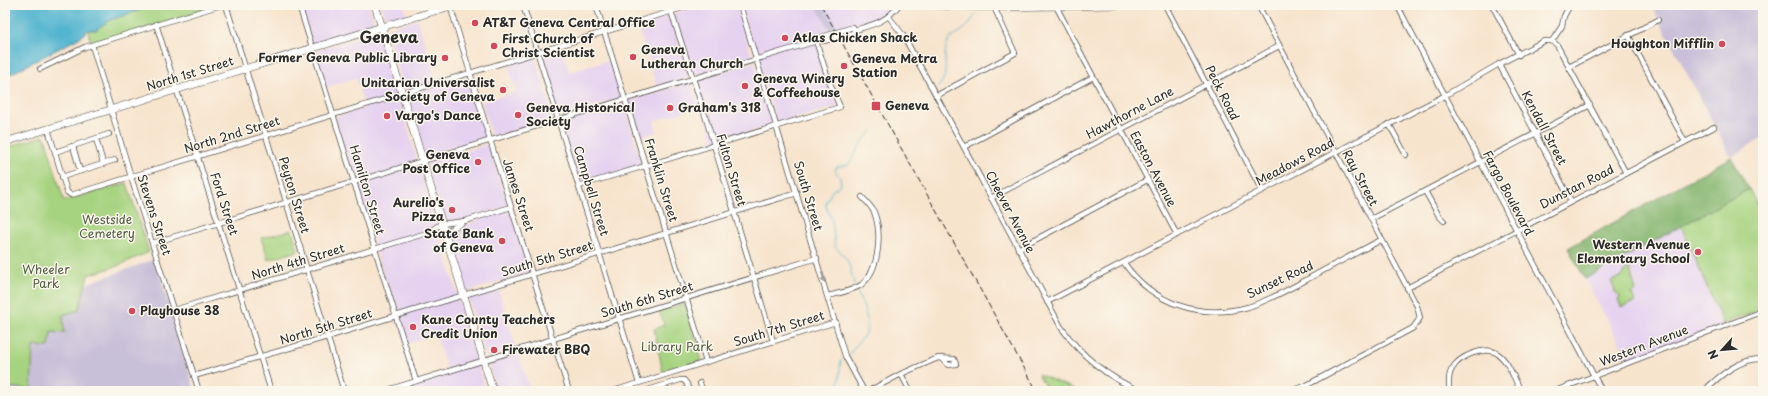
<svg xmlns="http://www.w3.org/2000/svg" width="1768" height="396" font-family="'Playpen Sans',sans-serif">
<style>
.built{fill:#e6d2f0}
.industrial{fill:#c8bfd8}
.green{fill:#a6d37f;stroke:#687f55}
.forest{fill:#84b56e;stroke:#58704c}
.water{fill:#50b3cf;stroke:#3e6f7d}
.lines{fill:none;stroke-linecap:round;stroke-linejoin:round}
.stream{stroke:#50b3cf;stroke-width:1}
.minor-casing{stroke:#4a4743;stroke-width:6}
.primary-casing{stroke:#4a4743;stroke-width:8}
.minor{stroke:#fff;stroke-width:4.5}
.primary{stroke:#fff;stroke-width:7}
.rail{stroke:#2b2b2b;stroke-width:1;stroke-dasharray:6 3;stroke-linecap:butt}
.oneway{fill:#a0a0a0}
.poi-dot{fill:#d1495b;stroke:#fbf7ec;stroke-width:1.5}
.labels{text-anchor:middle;stroke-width:3;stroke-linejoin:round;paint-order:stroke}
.poi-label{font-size:12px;font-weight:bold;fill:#2b2b2b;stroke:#fbf7ec;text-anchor:start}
.street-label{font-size:12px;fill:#2b2b2b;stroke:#fbf7ec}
.park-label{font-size:12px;fill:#505d44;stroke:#fbf7ec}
.district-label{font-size:16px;font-weight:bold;fill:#2b2b2b;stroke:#fbf7ec}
</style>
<rect width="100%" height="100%" fill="#fbf7ec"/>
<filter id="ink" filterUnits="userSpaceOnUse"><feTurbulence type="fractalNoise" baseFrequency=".025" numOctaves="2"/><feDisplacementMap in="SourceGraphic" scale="8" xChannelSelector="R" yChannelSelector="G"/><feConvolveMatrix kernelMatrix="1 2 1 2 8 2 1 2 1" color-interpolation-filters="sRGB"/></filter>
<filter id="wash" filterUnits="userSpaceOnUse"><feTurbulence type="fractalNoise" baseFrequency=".012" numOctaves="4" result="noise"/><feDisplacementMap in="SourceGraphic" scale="16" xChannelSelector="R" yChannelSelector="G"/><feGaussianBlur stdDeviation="0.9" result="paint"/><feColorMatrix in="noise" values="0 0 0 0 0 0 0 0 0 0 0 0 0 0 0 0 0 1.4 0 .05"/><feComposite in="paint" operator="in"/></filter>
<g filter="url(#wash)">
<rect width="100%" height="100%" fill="#f7e4cd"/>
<g class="built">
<polygon points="299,5 369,5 375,26 312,46"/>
<polygon points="381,5 403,5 407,16 386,22"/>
<polygon points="701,5 736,5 752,57 693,76 673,14"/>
<polygon points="741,5 815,5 831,32 815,37 829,85 838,106 777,124"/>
<polygon points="824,5 892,5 886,14 878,18 839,30"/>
<polygon points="669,13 689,77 657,87 637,24"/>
<polygon points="417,19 436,81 405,91 386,29"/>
<polygon points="379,32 486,391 409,391 408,387 448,374 436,335 405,344 335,117 365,108 356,78 326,87 315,51"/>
<polygon points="562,48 569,72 610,60 622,98 558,117 539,55"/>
<polygon points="535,57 554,119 492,137 482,102 516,92 508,65"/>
<polygon points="755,62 773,125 713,143 695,80"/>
<polygon points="469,76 487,137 424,156 406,95"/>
<polygon points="691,82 699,107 654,121 657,132 639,137 627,101"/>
<polygon points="623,102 642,165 579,184 560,122"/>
<polygon points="489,144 508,206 445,226 426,163"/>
<polygon points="1749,189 1763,215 1763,309 1629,361 1585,279"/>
<polygon points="511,209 531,272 466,292 448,230 477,221 477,219"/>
<polygon points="498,288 516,348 486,357 468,296"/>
<polygon points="518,353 530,391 497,391 488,362"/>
</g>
<g class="industrial">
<polygon points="815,5 824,5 839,30 831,32"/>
<polygon points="1651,5 1763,5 1763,137 1731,157"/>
<polygon points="155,259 195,391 5,391 5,387 31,389 33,346 51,332 63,315 79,310 86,284"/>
</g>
<g class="green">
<polygon points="154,5 221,5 92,45 88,30 96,30 108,21"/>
<polygon points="42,136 45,137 64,201 127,183 149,252 117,266 88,275 79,310 63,315 64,333 51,332 49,347 33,346 31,389 5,387 5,148"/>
<polygon points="1749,189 1763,215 1763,309 1723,324 1681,226"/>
<polygon points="292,230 298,251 268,260 261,238"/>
<polygon points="1630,269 1636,291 1630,294 1632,294 1635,302 1621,307 1618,299 1621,297 1616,294 1611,281 1621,277 1624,272"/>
<polygon points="685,304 702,361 663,373 654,329 664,325 659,311"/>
<polygon points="1038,374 1079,391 1048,391"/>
</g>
<polygon class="forest" points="1731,157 1749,189 1585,279 1568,248"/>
<polygon class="water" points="5,5 154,5 108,21 96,30 88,30 79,38 5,77"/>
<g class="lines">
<g class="stream">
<path d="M936,89C953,74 940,59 948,42C951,35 959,34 964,29C969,25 973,19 976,14"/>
<path d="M855,286C849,267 851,260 835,247L832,220L826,207V202L832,191L841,184L840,178L835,170L837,167L848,165L863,141L873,130"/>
<path d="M850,354C853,347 859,343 863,337C874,323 861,303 856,289"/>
<path d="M834,391C842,381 839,371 841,360"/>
</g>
</g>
</g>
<g filter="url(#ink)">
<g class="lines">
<g class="minor-casing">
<g id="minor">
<polyline points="226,5 344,391"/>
<polyline points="299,5 416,381"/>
<polyline points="450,5 490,140 569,391"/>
<polyline points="523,5 639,383"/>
<polyline points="596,5 706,362"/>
<polyline points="669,5 704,112 773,341"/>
<polyline points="740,5 845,356 864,391"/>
<polyline points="1165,5 1262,191"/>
<polyline points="1258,5 1417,306 1420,318 1413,328 1307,385 1291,391"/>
<polyline points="1397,5 1602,391"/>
<polyline points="1492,5 1519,55"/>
<polyline points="1056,6 1177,235"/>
<path d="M889,17L903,35L933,90L1061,327C1081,356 1107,377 1140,391"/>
<polyline points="156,24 271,391"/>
<polyline points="1628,35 1685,142"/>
<path d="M820,40L824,41L853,33L855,30C875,24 886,22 899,5"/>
<polyline points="1552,41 1557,45 1626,173"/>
<polyline points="1552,41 1562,26 1564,16 1570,5"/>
<polyline points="92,45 131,177 199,391"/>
<polyline points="1499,64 1571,201"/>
<polyline points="1569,67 1658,20"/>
<polyline points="40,69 85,47 221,5"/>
<polyline points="936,96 1015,53 994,7"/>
<polyline points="1389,124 1406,155"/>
<polyline points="48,129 67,192 71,195 692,5"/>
<polyline points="96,139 103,163"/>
<polyline points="73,146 80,171"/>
<polyline points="964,147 1093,77"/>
<polyline points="55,152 109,134"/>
<polyline points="62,177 115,160"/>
<polyline points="579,186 840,107 829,81 816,41"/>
<polyline points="1425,191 1439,216 1444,221"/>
<polyline points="991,198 1279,46"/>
<polyline points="1371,219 1590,105"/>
<polyline points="428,233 444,233 462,223"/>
<polyline points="153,243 820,40 822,37 853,27 855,30"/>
<polyline points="1018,249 1147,180"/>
<path d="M1124,263C1153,304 1200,320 1248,307C1268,301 1287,290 1306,280C1331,266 1356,253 1381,240"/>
<polyline points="1407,288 1714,127"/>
<path d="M828,296C839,293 852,291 861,285C880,270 882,232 874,212C871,206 867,202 862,197"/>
<polyline points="1047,302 1444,96 1499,64 1544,41 1552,41"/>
<polyline points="174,310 427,233 441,224 465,221 511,207"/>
<polyline points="901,374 910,391"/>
<polyline points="194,376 327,337 797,193"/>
<polyline points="700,383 702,391"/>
<path d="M1449,387C1449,381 1448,375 1452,369C1459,356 1485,345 1498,354C1509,362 1514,379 1521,391"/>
<polyline points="384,391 817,258"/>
<polyline points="613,391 836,322"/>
<polyline points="645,391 680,380 684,380 687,384 689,391"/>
<polyline points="869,391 901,374 938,358 954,359 956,364 948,365 942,358"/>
<polyline points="1555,391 1763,311"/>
<path d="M1704,391C1720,375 1740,358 1763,359"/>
</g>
</g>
<g class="primary-casing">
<g id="primary">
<polyline points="375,5 493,391"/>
<polyline points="931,5 994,7 1119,5"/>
<polyline points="5,142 454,5"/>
</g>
</g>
<use href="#minor" class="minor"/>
<use href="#primary" class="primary"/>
<polyline class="rail" points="821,5 1037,391"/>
</g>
<defs><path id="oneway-solid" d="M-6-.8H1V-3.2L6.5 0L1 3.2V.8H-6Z"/></defs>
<use class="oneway" href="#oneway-solid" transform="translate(823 277) rotate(73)"/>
</g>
<g class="poi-dot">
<circle cx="475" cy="23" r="4"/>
<circle cx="785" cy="38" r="4"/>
<circle cx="1722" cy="44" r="4"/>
<circle cx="494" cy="46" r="4"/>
<circle cx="633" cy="57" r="4"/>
<circle cx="445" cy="58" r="4"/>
<circle cx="844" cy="66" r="4"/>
<circle cx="745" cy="86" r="4"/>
<circle cx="503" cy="90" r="4"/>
<rect x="871" y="101" width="10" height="10" rx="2"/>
<circle cx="670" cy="108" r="4"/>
<circle cx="518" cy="115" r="4"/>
<circle cx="387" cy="116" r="4"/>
<circle cx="478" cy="162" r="4"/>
<circle cx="452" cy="210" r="4"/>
<circle cx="502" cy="241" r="4"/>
<circle cx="1698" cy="252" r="4"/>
<circle cx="132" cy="311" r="4"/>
<circle cx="413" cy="327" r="4"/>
<circle cx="494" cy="350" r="4"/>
</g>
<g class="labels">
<g class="poi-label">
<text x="483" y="27">AT&amp;T Geneva Central Office</text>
<text x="793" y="42">Atlas Chicken Shack</text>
<text x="502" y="43">First Church of<tspan x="502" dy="14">Christ Scientist</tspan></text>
<text x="1714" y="48" text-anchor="end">Houghton Mifflin</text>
<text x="641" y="54">Geneva<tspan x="641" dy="14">Lutheran Church</tspan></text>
<text x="437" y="62" text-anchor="end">Former Geneva Public Library</text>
<text x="852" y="63">Geneva Metra<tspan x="852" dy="14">Station</tspan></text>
<text x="753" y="83">Geneva Winery<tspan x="753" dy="14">&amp; Coffeehouse</tspan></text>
<text x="495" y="87" text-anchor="end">Unitarian Universalist<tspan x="495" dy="14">Society of Geneva</tspan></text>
<text x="885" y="110">Geneva</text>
<text x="526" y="112">Geneva Historical<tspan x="526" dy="14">Society</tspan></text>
<text x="678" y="112">Graham's 318</text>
<text x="395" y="120">Vargo's Dance</text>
<text x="470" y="159" text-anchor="end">Geneva<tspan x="470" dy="14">Post Office</tspan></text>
<text x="444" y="207" text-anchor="end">Aurelio's<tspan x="444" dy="14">Pizza</tspan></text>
<text x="494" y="238" text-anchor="end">State Bank<tspan x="494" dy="14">of Geneva</tspan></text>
<text x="1690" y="249" text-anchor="end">Western Avenue<tspan x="1690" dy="14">Elementary School</tspan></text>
<text x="140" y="315">Playhouse 38</text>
<text x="421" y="324">Kane County Teachers<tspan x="421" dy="14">Credit Union</tspan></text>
<text x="502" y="354">Firewater BBQ</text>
</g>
<g class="street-label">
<text transform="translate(190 74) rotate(-17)" y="4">North 1st Street</text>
<text transform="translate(1222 93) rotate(63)" y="4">Peck Road</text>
<text transform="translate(1130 113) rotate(-28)" y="4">Hawthorne Lane</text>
<text transform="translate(1544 128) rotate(62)" y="4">Kendall Street</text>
<text transform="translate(232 135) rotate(-17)" y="4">North 2nd Street</text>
<text transform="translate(1295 162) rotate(-28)" y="4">Meadows Road</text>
<text transform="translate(1153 169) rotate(62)" y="4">Easton Avenue</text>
<text transform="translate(731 170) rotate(73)" y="4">Fulton Street</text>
<text transform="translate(1360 178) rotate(62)" y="4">Ray Street</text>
<text transform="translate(661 180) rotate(73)" y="4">Franklin Street</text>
<text transform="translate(1577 187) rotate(-27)" y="4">Dunstan Road</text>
<text transform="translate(367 190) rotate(73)" y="4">Hamilton Street</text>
<text transform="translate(591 191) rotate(73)" y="4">Campbell Street</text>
<text transform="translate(1508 193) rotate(62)" y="4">Fargo Boulevard</text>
<text transform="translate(294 195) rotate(73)" y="4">Peyton Street</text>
<text transform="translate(518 195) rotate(72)" y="4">James Street</text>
<text transform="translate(808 196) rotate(73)" y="4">South Street</text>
<text transform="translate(224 204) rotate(72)" y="4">Ford Street</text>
<text transform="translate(1010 212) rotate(62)" y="4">Cheever Avenue</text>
<text transform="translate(154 215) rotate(72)" y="4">Stevens Street</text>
<text transform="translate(547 259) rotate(-17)" y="4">South 5th Street</text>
<text transform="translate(298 262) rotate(-17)" y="4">North 4th Street</text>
<text transform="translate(1280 280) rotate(-25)" y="4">Sunset Road</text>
<text transform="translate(647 300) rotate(-17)" y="4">South 6th Street</text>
<text transform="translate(326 327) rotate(-17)" y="4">North 5th Street</text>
<text transform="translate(779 329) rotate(-17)" y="4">South 7th Street</text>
<text transform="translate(1644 346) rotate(-21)" y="4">Western Avenue</text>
</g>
<g class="park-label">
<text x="107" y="224">Westside<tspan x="107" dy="14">Cemetery</tspan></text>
<text x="46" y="274">Wheeler<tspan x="46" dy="14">Park</tspan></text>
<text x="677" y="351">Library Park</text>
</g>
<g class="district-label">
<text x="389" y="43">Geneva</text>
</g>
</g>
<rect width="1768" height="396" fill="none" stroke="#fbf7ec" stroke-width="20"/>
<g transform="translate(1722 350) rotate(243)" stroke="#fbf7ec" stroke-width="3" paint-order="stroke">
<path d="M0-3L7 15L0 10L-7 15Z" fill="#2b2b2b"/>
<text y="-6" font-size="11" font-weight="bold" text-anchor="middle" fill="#2b2b2b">N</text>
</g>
</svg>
